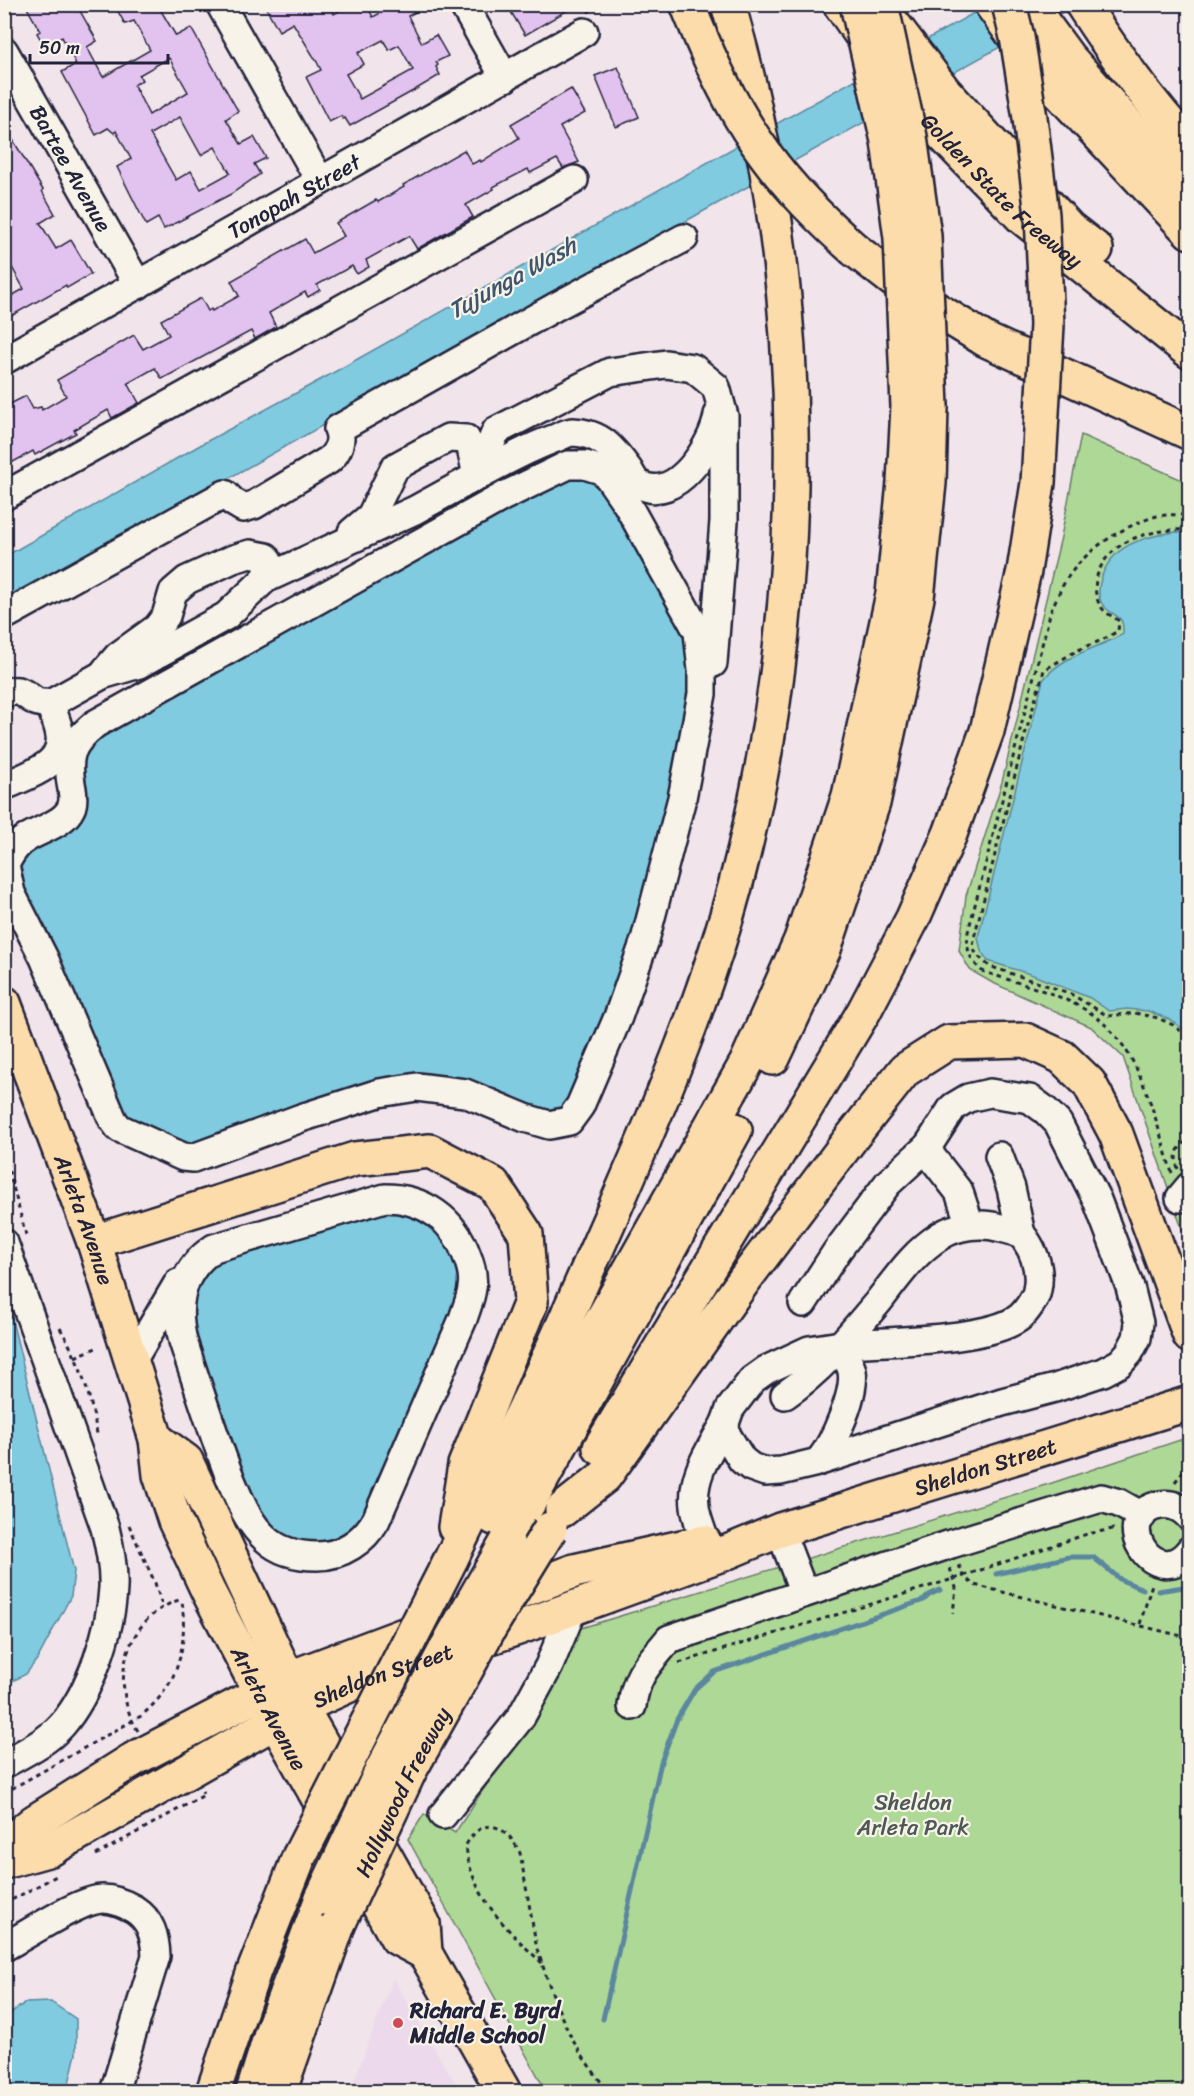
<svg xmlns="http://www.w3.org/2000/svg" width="1194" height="2096" font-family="Sriracha,sans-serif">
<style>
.built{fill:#ecdaec}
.green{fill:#aed896;stroke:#687d68;stroke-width:1.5}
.water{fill:#80cbe0;stroke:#5a879e;stroke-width:1.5}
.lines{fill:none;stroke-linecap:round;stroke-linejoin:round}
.stream{stroke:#5a879e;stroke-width:5}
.building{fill:#e2c2ef;stroke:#22223b;stroke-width:1.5;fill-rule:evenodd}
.minor-casing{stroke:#22223b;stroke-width:32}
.major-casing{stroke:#22223b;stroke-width:38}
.highway-casing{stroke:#22223b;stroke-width:38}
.path{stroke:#22223b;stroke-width:3;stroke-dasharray:4.5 4.5;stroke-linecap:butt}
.minor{stroke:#f7f3e8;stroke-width:27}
.major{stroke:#fddcac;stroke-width:33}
.highway{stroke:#fddcac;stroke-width:33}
.highway-bridge-casing{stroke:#22223b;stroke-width:38;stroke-linecap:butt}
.highway-bridge{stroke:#fddcac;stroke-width:33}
.poi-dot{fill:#d1495b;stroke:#f7f3e8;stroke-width:2}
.labels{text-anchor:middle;stroke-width:4.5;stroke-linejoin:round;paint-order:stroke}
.street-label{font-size:22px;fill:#22223b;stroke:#f7f3e8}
.park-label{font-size:22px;fill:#4c5956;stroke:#f7f3e8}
.poi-label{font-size:22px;font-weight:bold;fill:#22223b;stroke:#f7f3e8;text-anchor:start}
.water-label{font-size:24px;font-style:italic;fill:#3e556d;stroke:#f7f3e8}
</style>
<rect width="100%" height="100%" fill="#f1e4ea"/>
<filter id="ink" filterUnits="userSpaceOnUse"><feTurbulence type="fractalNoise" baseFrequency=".0167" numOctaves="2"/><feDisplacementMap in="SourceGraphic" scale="12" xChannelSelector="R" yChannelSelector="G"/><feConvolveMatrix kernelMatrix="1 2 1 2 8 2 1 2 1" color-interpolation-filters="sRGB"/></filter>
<g filter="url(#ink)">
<polygon class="built" points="393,1979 460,2091 350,2091"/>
<g class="green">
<polygon points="1081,435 1189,483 1189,1249 1123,1057 1091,1027 991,982 970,970 959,951 966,896 1002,782 1061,537"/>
<polygon points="1189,1437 1189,2091 546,2091 408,1839 424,1814 455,1833 533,1713 578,1629 1052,1483"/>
</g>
<g class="water">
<polygon points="988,5 1076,5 711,207 5,604 4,557 202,444 322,379"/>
<polygon points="594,474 689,630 692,710 624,974 565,1111 549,1115 445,1081 188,1149 129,1125 16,887 16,864 27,846 71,822 74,768 92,735 553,478"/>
<path d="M1175,532L1190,533L1189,1033L1169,1019L1148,1011L1127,1009L1109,1011L1090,998L1033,975L988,961L981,951L978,937L1043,680C1062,655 1097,649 1123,634C1125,611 1110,618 1101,602C1098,596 1099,586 1101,579C1111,545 1143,537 1175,532Z"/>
<polygon points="414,1212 449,1231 470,1289 364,1534 313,1552 263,1528 209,1391 191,1318 197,1282 212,1258 369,1214"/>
<polygon points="5,1292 74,1571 71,1596 38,1658 26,1674 5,1685"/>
<polygon points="51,2002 76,2019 76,2054 67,2091 5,2091 5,2017 25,2003"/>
</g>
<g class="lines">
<g class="stream">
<polyline points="996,1574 1069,1557 1093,1557 1121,1580 1143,1589"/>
<polyline points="1158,1591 1190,1586"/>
<polyline points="603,2019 661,1762 677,1719 695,1689 714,1672 924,1600 929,1595 940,1590"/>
</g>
</g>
<g class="building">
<path d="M25,4H76L97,41L87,47L103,77L150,50L134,21L125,24L114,4H157L176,36L191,28L238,111L226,119L241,144L254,137L266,158L254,164L260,174L231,194L164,229L158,218L146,225L117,167L131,159L116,131L114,133L108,128L96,135L62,72L76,64L62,37L45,47L37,33L40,31ZM169,58L188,92L149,115L134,85L142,80L139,75ZM180,117L201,155L215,147L230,173L201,189L191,171L176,180L150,134Z"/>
<path d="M264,4H329L334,14L351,4H366L373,17L397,4H430L408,16L422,43L436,35L448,56L436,62L438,65L436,67L440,75L413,91L350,126L345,118L343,119L341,116L329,122L306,77L321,70L317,62L293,23L279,31ZM383,40L389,50L399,45L413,70L360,99L346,74L364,64L358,53Z"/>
<polygon points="512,4 578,4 525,35 511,12 515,10"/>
<polygon points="618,67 639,117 616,127 595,76"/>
<polygon points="571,89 585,113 560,127 579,162 563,168 557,159 530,173 528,169 493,187 494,189 466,205 473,217 417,249 409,236 366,260 369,267 357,274 352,266 317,285 320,290 308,297 305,292 269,313 276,327 255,339 251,331 162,379 155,368 128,383 139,403 112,418 108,410 74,430 76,433 35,455 33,451 4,467 4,407 26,396 33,409 41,407 42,410 66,396 57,380 134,335 143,349 169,335 161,320 201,298 208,311 211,309 212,311 239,296 231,281 305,239 313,253 344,236 336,223 376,200 378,202 404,187 403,185 464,150 472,164 480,160 481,162 519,138 511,124"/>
<polygon points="4,125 43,190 42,191 55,214 40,223 56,249 71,240 91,274 67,288 66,285 4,320 4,300 24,289 4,253 4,227 9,225 4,217"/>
</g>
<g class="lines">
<g class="minor-casing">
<g id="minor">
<polyline points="220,4 320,181"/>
<polyline points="463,4 505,78"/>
<path id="s1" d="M4,51L138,285"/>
<path id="s2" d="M4,360L584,32"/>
<path d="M568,465H585L601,470L609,478L627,504L698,632L702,670V694L682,798L645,940L618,1017L580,1106L569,1121L549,1125L525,1118L465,1093L417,1087L379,1093L301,1118L193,1158L183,1157L119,1128L113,1120L44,958L11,893L5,865C9,856 14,848 21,842C35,830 63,826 71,808C74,802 73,795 72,789C66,757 69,745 95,724L504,496Z"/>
<polyline points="4,496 574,180"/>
<path d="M352,532L371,516L395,467L448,438L466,439L471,448L477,476C503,462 528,448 556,438C561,436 568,432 573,432C601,433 613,449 628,469C631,474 634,481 639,484C675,506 714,444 718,415"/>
<path d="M4,616L225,494L233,502L243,508L254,505L329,460C338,452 343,440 338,429L555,307L684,238"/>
<polyline points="105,671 118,656 157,628 166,616 173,592 187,580 233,559 250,554 266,557 271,567 265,579"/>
<path d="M4,694C20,686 23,694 35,701C39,703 45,703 50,704L102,675L139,664L226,616L265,579L415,510L477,476L496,431L610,372L666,364L693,368L716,387L724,416V521L713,663"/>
<path d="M4,786C26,776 64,766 60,736C59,725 53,714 50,704"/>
<polyline points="928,1146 931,1156 959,1192 970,1225"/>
<polyline points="999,1156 1011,1188 1021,1234"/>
<path d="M385,1198C423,1198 454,1219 467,1256C471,1266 474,1277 472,1288C471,1298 466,1309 463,1319L376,1520C364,1541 342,1556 317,1556C298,1556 279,1551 266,1539C248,1523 240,1501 231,1480C213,1434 198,1387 183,1341C174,1304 181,1270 214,1248Z"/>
<polyline points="1180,1198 1190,1186"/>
<path d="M4,1243L105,1528C110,1548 114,1568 113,1588C111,1630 90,1693 62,1725C47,1742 24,1753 4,1764"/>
<polyline points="132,1361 178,1283"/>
<path d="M785,1395C822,1370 850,1335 878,1302C897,1278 913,1253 940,1236C957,1225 982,1222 1001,1228C1010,1230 1020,1232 1025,1239C1036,1255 1041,1271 1037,1290C1036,1298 1026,1312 1020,1317C990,1341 887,1341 847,1344L809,1350L766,1370L752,1380L730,1409L725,1423L726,1434L742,1460L751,1467L765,1472L781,1471L814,1463L1002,1402L1055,1388L1103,1372L1120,1363L1129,1353L1137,1338L1139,1323L1130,1287L1097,1200L1058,1123L1045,1110L1030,1099L990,1093L968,1098L953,1107L928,1146L888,1183L837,1251L803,1303"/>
<path d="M820,1460C834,1443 856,1393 852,1371C850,1362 843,1353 839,1345"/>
<path d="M1190,1517C1182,1508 1172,1503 1160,1505C1107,1515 1155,1595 1190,1550"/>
<polyline points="780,1530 804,1593"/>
<path d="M705,1542C702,1530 696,1518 695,1506C691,1475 711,1449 725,1423"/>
<path d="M632,1706C636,1673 649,1664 669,1639L951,1544L1101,1498L1119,1503L1142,1516"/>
<polyline points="443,1815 521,1717 549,1666 573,1608"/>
<path d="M4,1947C27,1935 80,1899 103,1899C114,1899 125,1904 134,1909C151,1920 155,1936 156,1956L114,2092"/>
</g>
</g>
<g class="major-casing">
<g id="major">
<path id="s3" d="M4,1003L94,1242L156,1439L160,1475L175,1521L208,1591L275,1721L397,1938L425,1953"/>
<polyline points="156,1439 186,1461 301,1707 423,1923 425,1953 504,2092"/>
<polyline points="4,1847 34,1822 134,1759 287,1679 574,1571 704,1542"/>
<path id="s4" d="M4,1862L51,1849L301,1707L356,1682L521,1627L725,1553L780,1530L1190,1403"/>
</g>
</g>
<g class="highway-casing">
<g id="highway">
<polyline points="687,4 702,40"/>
<path id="s5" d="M840,4L874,53L918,109L1023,218L1190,352"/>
<polyline points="878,4 944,91 1069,228 1096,249"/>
<polyline points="991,4 1040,72 1190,232"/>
<polyline points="1029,4 1068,57 1190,195"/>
<path d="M1082,4C1114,54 1150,103 1190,147"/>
<polyline points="855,250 913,295 986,340 1190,433"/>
<polyline points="773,1058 824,949 873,803 917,598 929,483 931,407"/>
<polyline points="94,1242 355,1159 430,1151 493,1184 526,1234 531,1302 465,1465 455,1527"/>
<polyline points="600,1448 863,1013"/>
<polyline points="562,1510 605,1476 745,1279 852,1137 905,1070 949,1042 1025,1040 1062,1057 1089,1083 1116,1134 1190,1336"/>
<polyline points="494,1518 558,1398 747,1062 801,940 849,796 893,594 904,482 908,407"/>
<polyline points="507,1542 735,1130"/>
<path d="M451,1559C479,1500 509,1442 537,1383C563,1326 588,1269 613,1212C660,1105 706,996 736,883C811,598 811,288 728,4"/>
<polyline points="213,2092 254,1971 299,1857"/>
<polyline points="253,2092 273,2028 322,1898"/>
<polyline points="279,2092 338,1925"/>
</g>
</g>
<g class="path">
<polyline points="588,12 598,4"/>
<path d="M1190,530C1155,528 1109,538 1097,576C1094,586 1095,598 1101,607C1106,614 1113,616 1119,621L1118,631L1104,639L1078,650L1044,670L1025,735L974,938L973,948L977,955L989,966L1069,993L1108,1016L1135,1013L1158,1018L1173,1025L1190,1038"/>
<polyline points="4,1153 26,1235"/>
<path d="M1178,1169C1173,1153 1178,1148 1190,1138"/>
<path d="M1172,1173C1155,1121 1144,1058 1101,1021C1089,1010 1071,1002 1057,996C1033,986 1007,980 982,971C969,959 966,949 968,932L1051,610C1056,600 1061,587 1068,577C1088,548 1123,526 1157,516C1167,514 1179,515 1190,515"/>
<polyline points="1187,1219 1190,1226"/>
<path d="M60,1328C80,1361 91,1397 97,1434"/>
<polyline points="75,1357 96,1348"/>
<polyline points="1175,1482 1190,1462"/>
<polyline points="129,1525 155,1583 163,1608"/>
<polyline points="959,1565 963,1576 974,1585 1190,1638"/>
<polyline points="950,1568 956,1588 953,1613"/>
<polyline points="1140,1624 1152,1584"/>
<polyline points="679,1663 963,1576 1087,1534 1113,1529 1115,1532"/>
<path d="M138,1731C108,1683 125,1616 182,1599"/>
<path d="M4,1793L141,1716C180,1683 187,1648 182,1600"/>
<polyline points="96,1855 204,1795 202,1791"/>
<polyline points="4,1904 58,1875"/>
<path d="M542,1963C507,1930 470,1895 466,1845C484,1813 507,1826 520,1853L537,1949C549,1983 559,2018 578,2049C587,2064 598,2077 608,2092"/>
</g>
<use href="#minor" class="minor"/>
<use href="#major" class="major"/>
<use href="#highway" class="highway"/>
<g class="highway-bridge-casing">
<g id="highway-bridge">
<polyline points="857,4 888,141 901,238 908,407"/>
<polyline points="881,4 910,137 924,236 931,407"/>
<path d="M702,40C740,130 782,186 855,250"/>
<polyline points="863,1013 913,918 950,834 987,731 1024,571 1038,483 1047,325 1042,215 1030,118 1017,37 1009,4"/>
<polyline points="299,1857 451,1559"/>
<polyline points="322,1898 382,1770 452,1638 507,1542"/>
<path id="s6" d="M338,1925L409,1772L490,1627L550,1529"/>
</g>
</g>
<use href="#highway-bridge" class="highway-bridge"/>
</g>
</g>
<circle class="poi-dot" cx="398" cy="2023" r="6"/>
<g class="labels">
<g class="street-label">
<text dy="8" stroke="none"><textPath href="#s1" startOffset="135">Bartee Avenue</textPath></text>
<text dy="8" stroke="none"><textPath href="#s5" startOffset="248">Golden State Freeway</textPath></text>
<text dy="8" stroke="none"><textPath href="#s2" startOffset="333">Tonopah Street</textPath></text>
<text dy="8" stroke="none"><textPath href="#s3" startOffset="231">Arleta Avenue</textPath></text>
<text dy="8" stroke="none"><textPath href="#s4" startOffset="1062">Sheldon Street</textPath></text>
<text dy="8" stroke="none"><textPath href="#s4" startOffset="424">Sheldon Street</textPath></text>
<text dy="8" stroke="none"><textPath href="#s3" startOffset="756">Arleta Avenue</textPath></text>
<text dy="8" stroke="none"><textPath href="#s6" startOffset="148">Hollywood Freeway</textPath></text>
</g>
<g class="park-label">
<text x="913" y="1810">Sheldon<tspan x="913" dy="25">Arleta Park</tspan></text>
</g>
<g class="poi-label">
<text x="410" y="2018">Richard E. Byrd<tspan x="410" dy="25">Middle School</tspan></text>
</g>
<g class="water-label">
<text transform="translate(512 278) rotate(-29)" y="8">Tujunga Wash</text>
</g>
</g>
<rect width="1194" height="2096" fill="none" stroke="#f7f3e8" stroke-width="24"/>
<rect x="12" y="12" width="1170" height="2072" fill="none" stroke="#22223b" stroke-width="2" filter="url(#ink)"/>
<path d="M30 54v9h138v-9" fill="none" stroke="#22223b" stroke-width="3"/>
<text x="39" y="54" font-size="18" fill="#22223b" stroke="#f7f3e8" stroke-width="4.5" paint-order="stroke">50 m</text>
</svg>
